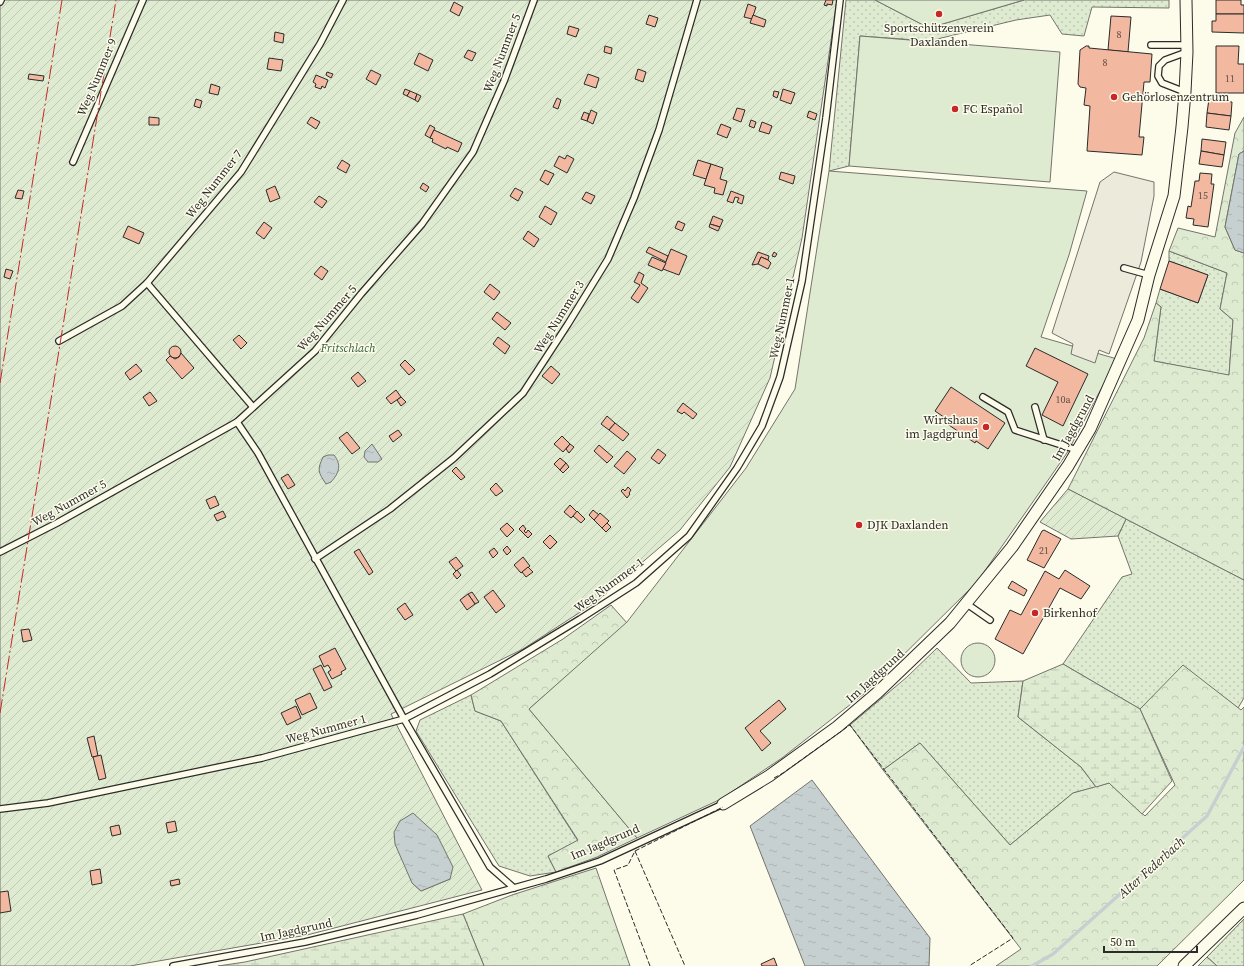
<svg xmlns="http://www.w3.org/2000/svg" width="1244" height="966" font-family="'Source Serif 4',serif">
<style>
.grass{fill:url(#grass-dots);stroke:#74746e}
.forest{fill:url(#forest-crowns);stroke:#74746e}
.wetland{fill:url(#wetland-marsh);stroke:#74746e}
.garden{fill:url(#garden-furrows);stroke:#74746e;fill-rule:evenodd}
.pitch{fill:#deebd1;stroke:#74746e}
.parking{fill:#eceadb;stroke:#74746e}
.water{fill:url(#water-ripples);stroke:#74746e}
.lines{fill:none;stroke-linecap:round;stroke-linejoin:round}
.stream{stroke:#c7d0d0;stroke-width:3.5}
.building{fill:#f2b8a0;stroke:#2b2b2b}
.lane-casing{stroke:#2b2b2b;stroke-width:8}
.street-casing{stroke:#2b2b2b;stroke-width:13}
.lane{stroke:#fdfbea;stroke-width:5.5}
.street{stroke:#fdfbea;stroke-width:11}
.fence{stroke:#2b2b2b;stroke-width:1;stroke-dasharray:5 2;stroke-linecap:butt}
.power{stroke:#c62828;stroke-width:1;stroke-dasharray:14 3 2 3;stroke-linecap:butt}
.poi-dot{fill:#c62828;stroke:#fdfbea;stroke-width:1.5}
.labels{text-anchor:middle;stroke-width:3;stroke-linejoin:round;paint-order:stroke}
.number-label{font-size:10px;fill:#5d4e48}
.poi-label{font-size:12px;fill:#2b2b2b;stroke:#fdfbea;text-anchor:start}
.street-label{font-size:12px;fill:#2b2b2b;stroke:#fdfbea}
.park-label{font-size:12px;font-style:italic;fill:#34623c;stroke:#fdfbea}
.water-label{font-size:13px;font-style:italic;fill:#2b2b2b;stroke:#fdfbea}
</style>
<defs>
<pattern id="grass-dots" width="8" height="8" patternUnits="userSpaceOnUse"><rect width="8" height="8" fill="#deebd1"/><path d="M2 2h.1M6 6h.1" fill="none" stroke="#bfcab4" stroke-width="1.8" stroke-linecap="round"/></pattern>
<pattern id="forest-crowns" width="20" height="18" patternUnits="userSpaceOnUse"><rect width="20" height="18" fill="#deebd1"/><path d="M2 6a3 3 0 1 1 6 0M12 15a3 3 0 1 1 6 0" fill="none" stroke="#bfcab4"/></pattern>
<pattern id="wetland-marsh" width="20" height="14" patternUnits="userSpaceOnUse"><rect width="20" height="14" fill="#deebd1"/><path d="M1 5h8M5 5V1M11 12h8M15 12V8" fill="none" stroke="#bfcab4"/></pattern>
<pattern id="garden-furrows" width="10" height="10" patternUnits="userSpaceOnUse"><rect width="10" height="10" fill="#deebd1"/><path d="M-1 1l2-2M0 10L10 0M9 11l2-2" fill="none" stroke="#bfcab4"/></pattern>
<pattern id="water-ripples" width="26" height="14" patternUnits="userSpaceOnUse"><rect width="26" height="14" fill="#c7d0d0"/><path d="M2 4q2-2 4 0t4 0M15 11q2-2 4 0t4 0" fill="none" stroke="#abb3b3"/></pattern>
</defs>
<rect width="100%" height="100%" fill="#fdfbea"/>
<g class="grass">
<polygon points="846,0 875,0 929,28 1024,0 1169,0 1169,8 1092,7 1084,36 1062,34 1050,15 1016,20 929,41 860,36 849,166 829,171"/>
<polygon points="1169,251 1227,273 1220,309 1233,320 1229,376 1154,361 1161,307 1156,303 1160,289 1198,303 1208,275 1169,261"/>
<polygon points="1126,519 1244,580 1244,698 1238,708 1183,666 1140,709 1063,664 1122,577 1132,574 1118,536"/>
<polygon points="937,648 971,683 1023,681 1018,717 1081,767 1096,787 1073,793 1010,845 920,743 883,770 850,725 907,677"/>
<polygon points="471,695 475,711 501,721 578,841 548,856 556,872 530,876 499,866 416,731 420,720"/>
<polygon points="1244,919 1244,966 1217,966 1207,957"/>
</g>
<g class="forest">
<polygon points="1244,117 1244,151 1239,154 1225,227 1235,250 1244,253 1244,580 1068,489 1144,338 1156,303 1161,307 1154,361 1229,375 1233,320 1220,309 1227,273 1169,251 1178,228 1215,237 1235,133"/>
<polygon points="611,605 627,623 529,709 637,838 597,857 556,872 548,856 578,840 501,721 475,711 471,695 563,639"/>
<polygon points="1183,665 1241,710 1244,707 1244,880 1157,966 996,966 1021,949 883,770 920,743 1010,845 1073,793 1109,783 1145,816 1175,785 1140,709"/>
<polygon points="596,868 630,966 484,966 463,914 512,895"/>
<polygon points="1207,957 1217,966 1198,966"/>
</g>
<g class="wetland">
<polygon points="1063,664 1140,709 1172,781 1142,814 1109,783 1096,787 1081,767 1018,717 1023,681"/>
<polygon points="463,914 484,966 218,966 245,962"/>
</g>
<g class="garden">
<path d="M0,0H837L802,238L770,378L730,467L680,530L596,602L523,649L391,714L482,890L307,935L130,966H0ZM450,879L421,891L412,883Z"/>
<polygon points="1068,489 1126,519 1118,536 1071,539 1040,522"/>
</g>
<g class="pitch">
<polygon points="875,0 1024,0 929,28"/>
<polygon points="860,36 1060,52 1050,182 849,166"/>
<polygon points="829,171 1087,191 1069,255 1041,337 1117,359 1067,453 977,582 865,693 782,758 721,799 637,838 529,709 627,622 746,468 795,389"/>
<circle cx="978" cy="660" r="17"/>
</g>
<polygon class="parking" points="1114,172 1154,182 1154,196 1141,262 1109,354 1099,350 1095,363 1071,354 1073,344 1052,333 1100,182"/>
<g class="water">
<polygon points="1244,151 1244,253 1235,250 1225,227 1239,154"/>
<polygon points="372,444 382,459 378,462 368,462 364,457 365,451"/>
<path d="M328,455H334C342,465 339,473 331,482L326,484C318,472 317,470 323,457Z"/>
<polygon points="812,780 930,938 929,966 805,966 750,826"/>
<polygon points="413,813 437,835 453,867 450,879 421,891 412,883 395,844 394,832 400,821"/>
</g>
<g class="lines">
<polyline class="stream" points="1032,966 1053,954 1207,816 1244,747"/>
</g>
<g class="building">
<polygon points="826,0 833,0 832,5 827,4 827,6 824,5"/>
<polygon points="1216,0 1241,0 1241,5 1244,5 1244,14 1216,14"/>
<polygon points="454,2 463,7 459,16 450,11"/>
<polygon points="748,4 756,7 752,19 744,17"/>
<polygon points="1216,14 1244,14 1244,33 1212,32 1212,21 1216,21"/>
<polygon points="649,15 658,18 655,27 646,24"/>
<polygon points="753,15 766,20 764,27 750,23"/>
<polygon points="1111,16 1131,17 1128,52 1108,50"/>
<polygon points="569,26 579,29 576,37 567,34"/>
<polygon points="275,32 284,34 283,43 274,41"/>
<polygon points="605,46 612,48 611,54 604,52"/>
<polygon points="1086,46 1089,46 1089,48 1152,54 1150,82 1144,82 1139,137 1144,137 1142,155 1087,151 1090,106 1084,105 1086,88 1080,87 1078,84 1080,50"/>
<polygon points="1216,46 1239,46 1238,64 1244,64 1244,93 1216,93"/>
<polygon points="468,50 476,53 472,61 464,57"/>
<polygon points="419,53 433,60 428,71 414,64"/>
<polygon points="269,58 283,60 281,71 267,69"/>
<polygon points="638,69 646,72 643,82 635,79"/>
<polygon points="371,70 381,75 376,85 366,79"/>
<polygon points="327,72 333,74 331,78 326,75"/>
<polygon points="29,74 44,76 43,81 28,79"/>
<polygon points="588,74 599,78 596,88 584,84"/>
<polygon points="316,75 328,80 325,88 322,86 321,89 315,87 316,84 313,82"/>
<polygon points="211,84 220,87 218,95 209,93"/>
<polygon points="405,89 410,91 407,96 403,94"/>
<polygon points="783,89 795,93 791,104 780,100"/>
<polygon points="410,91 417,94 415,100 407,96"/>
<polygon points="774,91 779,92 777,98 773,96"/>
<polygon points="417,94 421,96 418,102 415,100"/>
<polygon points="557,98 561,100 558,109 553,107"/>
<polygon points="196,99 202,101 200,108 194,106"/>
<polygon points="1209,99 1232,102 1231,116 1207,113"/>
<polygon points="737,108 745,110 741,122 733,119"/>
<polygon points="591,110 597,113 593,124 587,121"/>
<polygon points="809,111 817,114 815,120 807,117"/>
<polygon points="584,112 589,114 587,121 581,119"/>
<polygon points="1207,113 1231,116 1229,130 1206,127"/>
<polygon points="149,117 159,118 159,125 149,125"/>
<polygon points="311,117 320,122 316,129 307,123"/>
<polygon points="751,120 756,122 754,128 749,126"/>
<polygon points="762,122 772,126 769,134 759,131"/>
<polygon points="721,124 731,128 727,138 717,134"/>
<polygon points="430,125 435,128 430,138 425,135"/>
<polygon points="434,130 462,143 458,152 447,147 446,149 432,142 433,139 430,138"/>
<polygon points="1202,139 1226,142 1224,155 1201,151"/>
<polygon points="1201,151 1224,155 1222,167 1199,164"/>
<polygon points="567,155 574,159 567,173 554,166 559,156 565,159"/>
<polygon points="342,160 350,165 346,173 337,168"/>
<polygon points="698,160 711,164 706,179 693,175"/>
<polygon points="711,164 723,168 720,179 727,181 723,195 714,193 715,188 704,185"/>
<polygon points="545,170 554,174 548,185 540,180"/>
<polygon points="781,172 795,176 793,184 779,179"/>
<polygon points="1200,173 1212,174 1211,184 1214,184 1208,227 1193,225 1194,219 1186,218 1188,206 1191,207 1195,181 1199,181"/>
<polygon points="423,183 429,187 426,192 420,188"/>
<polygon points="275,186 280,198 270,202 266,190"/>
<polygon points="515,188 523,192 518,201 510,196"/>
<polygon points="18,190 24,191 22,199 15,198"/>
<polygon points="731,191 744,196 742,204 737,202 739,198 735,197 733,203 727,201"/>
<polygon points="586,192 595,196 591,204 582,199"/>
<polygon points="319,196 327,201 322,208 314,202"/>
<polygon points="545,206 557,213 551,225 539,217"/>
<polygon points="713,216 723,220 720,227 710,224"/>
<polygon points="678,221 685,224 682,231 675,228"/>
<polygon points="264,222 272,228 264,239 256,233"/>
<polygon points="710,224 720,227 718,231 709,227"/>
<polygon points="128,226 144,233 139,244 123,237"/>
<polygon points="528,231 539,239 534,247 523,239"/>
<polygon points="649,247 668,256 666,262 646,252"/>
<polygon points="671,249 687,256 679,275 663,269"/>
<polygon points="758,252 769,256 768,260 761,257 758,264 752,265"/>
<polygon points="774,252 777,254 775,257 772,256"/>
<polygon points="652,257 666,263 662,271 648,265"/>
<polygon points="761,257 768,260 771,263 768,269 758,264"/>
<polygon points="1169,261 1208,275 1198,303 1160,289"/>
<polygon points="321,266 328,271 322,280 314,274"/>
<polygon points="6,269 13,271 10,279 4,277"/>
<polygon points="639,272 644,275 641,283 648,288 638,303 631,298 640,285 634,282"/>
<polygon points="490,284 500,292 494,300 484,292"/>
<polygon points="497,312 511,323 505,330 492,319"/>
<polygon points="239,335 247,343 241,349 233,340"/>
<polygon points="498,337 510,346 505,354 493,344"/>
<circle cx="175" cy="352" r="6"/>
<polygon points="1035,348 1088,374 1063,426 1042,415 1058,382 1026,366"/>
<polygon points="181,353 194,368 182,379 166,360 170,356 175,359 179,357"/>
<polygon points="405,360 415,370 409,375 400,365"/>
<polygon points="136,364 142,371 130,380 125,373"/>
<polygon points="551,366 560,374 552,384 542,376"/>
<polygon points="358,372 366,381 358,387 351,378"/>
<polygon points="951,387 1005,423 988,449 976,441 975,443 946,423 948,420 935,411"/>
<polygon points="396,390 401,397 391,404 386,398"/>
<polygon points="150,392 157,401 149,406 143,397"/>
<polygon points="401,397 406,402 401,406 397,400"/>
<polygon points="683,403 697,414 693,419 684,412 682,414 677,411"/>
<polygon points="607,416 615,423 609,430 601,424"/>
<polygon points="615,423 629,434 623,441 609,430"/>
<polygon points="398,430 402,435 393,442 389,436"/>
<polygon points="347,432 360,448 352,454 339,438"/>
<polygon points="562,436 570,444 563,452 554,444"/>
<polygon points="570,444 574,447 569,453 566,449"/>
<polygon points="599,445 613,457 607,463 594,451"/>
<polygon points="658,449 666,455 659,464 651,458"/>
<polygon points="627,451 636,459 624,474 614,466"/>
<polygon points="560,458 566,463 560,470 554,464"/>
<polygon points="566,463 569,467 563,473 560,470"/>
<polygon points="456,467 465,477 461,480 452,471"/>
<polygon points="288,474 295,485 288,489 281,478"/>
<polygon points="496,483 503,491 496,496 490,489"/>
<polygon points="628,487 631,490 629,493 630,494 627,498 621,491 623,489 625,491"/>
<polygon points="215,496 219,505 210,509 206,500"/>
<polygon points="570,505 577,512 571,518 564,512"/>
<polygon points="593,510 599,515 594,520 589,515"/>
<polygon points="223,511 226,517 217,521 214,515"/>
<polygon points="577,511 585,519 581,523 573,516"/>
<polygon points="600,513 609,521 602,528 594,520"/>
<polygon points="507,523 514,530 507,537 500,529"/>
<polygon points="607,523 611,527 606,532 602,528"/>
<polygon points="523,525 526,529 524,531 526,533 528,530 532,534 528,538 519,529"/>
<polygon points="1044,530 1061,539 1044,568 1027,560 1042,531"/>
<polygon points="550,535 557,542 550,549 543,542"/>
<polygon points="507,546 511,551 507,555 503,550"/>
<polygon points="494,548 498,553 493,558 489,552"/>
<polygon points="359,549 373,572 369,575 354,552"/>
<polygon points="456,557 463,566 456,571 449,562"/>
<polygon points="523,557 530,566 521,573 514,565"/>
<polygon points="528,567 533,572 526,577 522,572"/>
<polygon points="457,570 461,575 457,579 453,574"/>
<polygon points="1065,570 1090,586 1081,599 1060,588 1023,654 995,639 1010,610 1021,615 1045,571 1059,579"/>
<polygon points="1012,581 1027,590 1024,596 1008,588"/>
<polygon points="493,590 505,606 496,613 484,597"/>
<polygon points="472,592 479,602 475,604 468,594"/>
<polygon points="468,594 475,604 467,610 460,600"/>
<polygon points="405,603 413,615 405,620 397,609"/>
<polygon points="29,629 32,640 23,642 21,630"/>
<polygon points="335,648 346,669 341,672 342,674 332,679 328,672 331,670 328,665 324,667 319,656"/>
<polygon points="321,665 332,687 324,691 313,669"/>
<polygon points="310,693 317,708 302,715 295,700"/>
<polygon points="779,700 786,709 760,731 771,743 762,751 745,728"/>
<polygon points="296,706 301,718 287,725 281,713"/>
<polygon points="94,736 98,756 92,757 87,738"/>
<polygon points="101,755 106,778 99,780 93,757"/>
<polygon points="175,821 177,831 168,833 166,823"/>
<polygon points="119,825 121,834 112,836 110,827"/>
<polygon points="100,869 102,883 92,885 90,871"/>
<polygon points="179,879 180,884 171,886 170,881"/>
<polygon points="8,891 11,911 0,913 0,892"/>
<polygon points="774,958 777,966 762,966 761,964"/>
</g>
<g class="lines">
<g class="lane-casing">
<g id="lane">
<polyline points="0,2 1,0"/>
<polyline points="1151,45 1186,45"/>
<polyline points="1185,92 1162,83 1158,76 1159,66 1165,60 1187,52"/>
<polyline points="73,162 143,0"/>
<polyline points="1124,268 1149,275"/>
<polyline points="147,283 253,407"/>
<polyline points="59,341 122,306 147,283 241,172 320,44 343,0"/>
<polyline points="983,397 1008,412 1015,430 1077,450"/>
<polyline points="1035,407 1044,440"/>
<polyline points="237,422 258,453 404,719 490,867 514,888"/>
<polyline points="0,552 57,523 237,422 315,351 361,294 422,224 473,152 504,81 534,0"/>
<polyline points="315,559 390,509 454,458 523,393 568,324 608,259 634,198 659,130 697,0"/>
<polyline points="967,604 990,620"/>
<polyline points="0,809 48,803 262,758 404,719 490,674 580,619 636,583 689,536 737,468 762,426 780,377 802,281 826,118 840,0"/>
<polyline points="173,966 305,942 417,915 546,879 600,861 723,804"/>
</g>
</g>
<g class="street-casing">
<g id="street">
<polyline points="723,804 769,776 837,727 877,693 950,623 1012,547 1068,466 1090,429 1138,320 1149,275 1174,196 1182,127 1185,92 1187,52 1186,0"/>
<polyline points="1184,966 1244,908"/>
</g>
</g>
<use href="#lane" class="lane"/>
<use href="#street" class="street"/>
<g class="fence">
<polyline points="774,778 783,773 850,725 1013,938 969,966"/>
<polyline points="635,851 685,966"/>
<polyline points="650,966 614,870 628,865 635,851 723,807"/>
</g>
<g class="power">
<polyline points="0,383 62,0"/>
<polyline points="0,713 116,0"/>
</g>
</g>
<g class="poi-dot">
<circle cx="939" cy="14" r="4"/>
<circle cx="1114" cy="97" r="4"/>
<circle cx="955" cy="109" r="4"/>
<circle cx="986" cy="427" r="4"/>
<circle cx="859" cy="525" r="4"/>
<circle cx="1035" cy="613" r="4"/>
</g>
<g class="labels">
<g class="number-label">
<text x="1119" y="38">8</text>
<text x="1105" y="66">8</text>
<text x="1230" y="82">11</text>
<text x="1203" y="199">15</text>
<text x="1063" y="403">10a</text>
<text x="1044" y="554">21</text>
</g>
<g class="poi-label">
<text x="939" y="32" text-anchor="middle">Sportschützenverein<tspan x="939" dy="14">Daxlanden</tspan></text>
<text x="1122" y="101">Gehörlosenzentrum</text>
<text x="963" y="113">FC Español</text>
<text x="978" y="424" text-anchor="end">Wirtshaus<tspan x="978" dy="14">im Jagdgrund</tspan></text>
<text x="867" y="529">DJK Daxlanden</text>
<text x="1043" y="617">Birkenhof</text>
</g>
<g class="street-label">
<text transform="translate(502 53) rotate(-69)" y="4">Weg Nummer 5</text>
<text transform="translate(97 77) rotate(-67)" y="4">Weg Nummer 9</text>
<text transform="translate(214 184) rotate(-52)" y="4">Weg Nummer 7</text>
<text transform="translate(559 317) rotate(-58)" y="4">Weg Nummer 3</text>
<text transform="translate(327 318) rotate(-49)" y="4">Weg Nummer 5</text>
<text transform="translate(782 318) rotate(-78)" y="4">Weg Nummer 1</text>
<text transform="translate(1073 428) rotate(-61)" y="4">Im Jagdgrund</text>
<text transform="translate(69 503) rotate(-29)" y="4">Weg Nummer 5</text>
<text transform="translate(609 585) rotate(-36)" y="4">Weg Nummer 1</text>
<text transform="translate(875 676) rotate(-42)" y="4">Im Jagdgrund</text>
<text transform="translate(326 729) rotate(-15)" y="4">Weg Nummer 1</text>
<text transform="translate(605 842) rotate(-23)" y="4">Im Jagdgrund</text>
<text transform="translate(296 930) rotate(-12)" y="4">Im Jagdgrund</text>
</g>
<g class="park-label">
<text x="348" y="352">Fritschlach</text>
</g>
<g class="water-label">
<text transform="translate(1151 867) rotate(-42)" y="5">Alter Federbach</text>
</g>
</g>
<path d="M1104 946v6h93v-6" fill="none" stroke="#2b2b2b" stroke-width="2"/>
<text x="1110" y="946" font-size="12" fill="#2b2b2b" stroke="#fdfbea" stroke-width="3" paint-order="stroke">50 m</text>
</svg>
